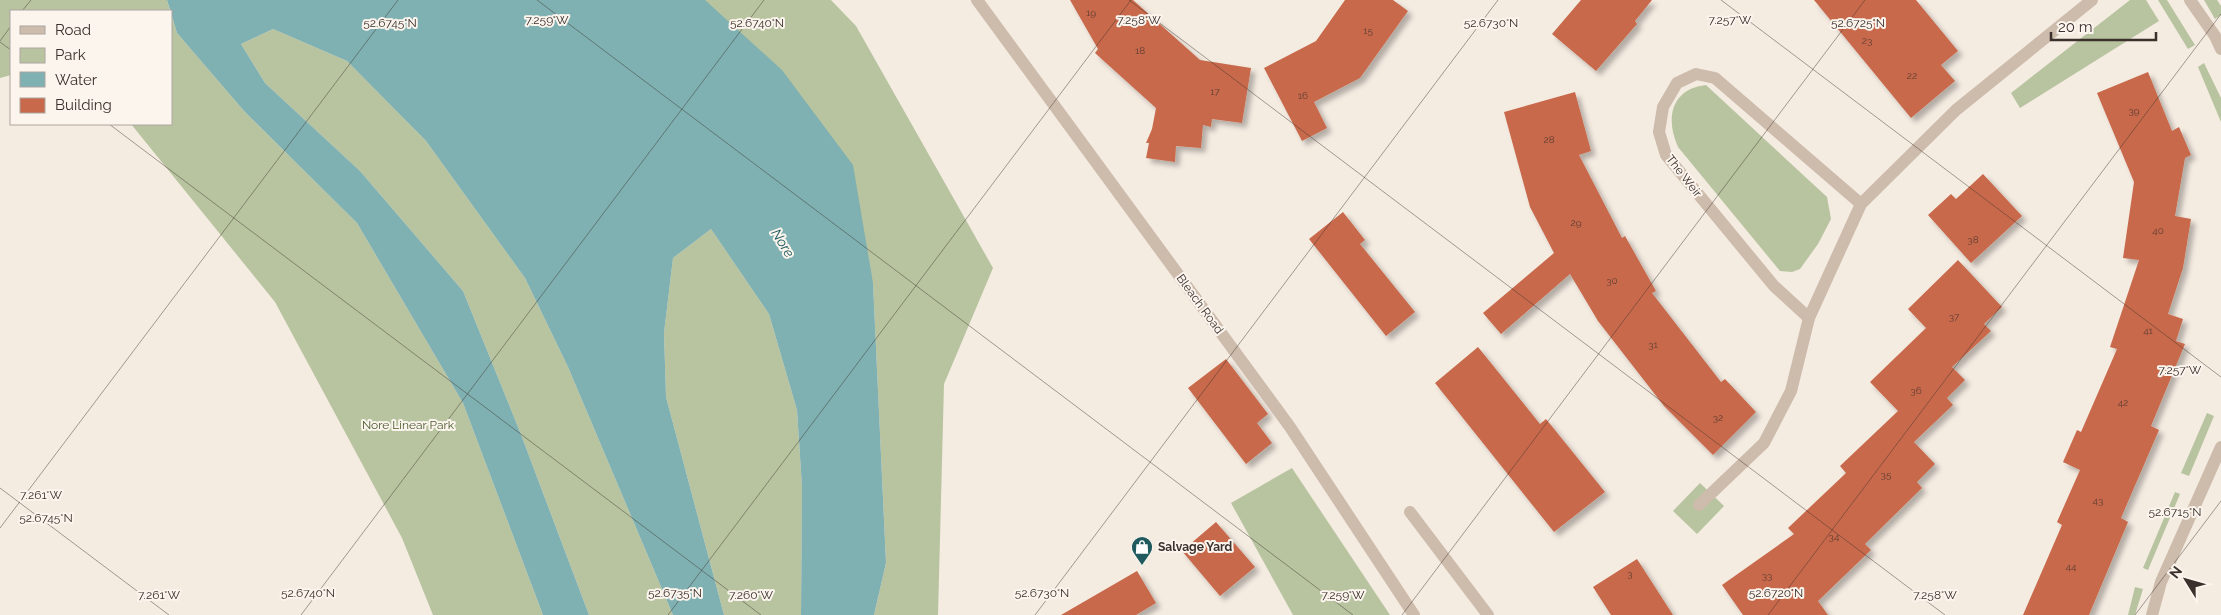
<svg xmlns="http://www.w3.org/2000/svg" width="2221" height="615" font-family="Raleway,sans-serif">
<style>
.green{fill:#b8c4a0}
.water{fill:#7fb0b2}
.building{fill:#c8694b;filter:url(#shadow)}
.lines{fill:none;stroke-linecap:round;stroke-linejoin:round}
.minor{stroke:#cdbbac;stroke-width:12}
.tertiary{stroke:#cdbbac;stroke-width:12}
.ticks{fill:none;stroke:#3b302b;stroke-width:1;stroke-opacity:0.45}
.labels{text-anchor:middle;stroke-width:4;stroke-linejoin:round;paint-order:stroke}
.number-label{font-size:10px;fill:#5e3e33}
.street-label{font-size:12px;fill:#3b302b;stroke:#fbf5ee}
.park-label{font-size:12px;fill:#4a5a2e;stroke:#fbf5ee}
.poi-label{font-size:12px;font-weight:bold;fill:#3b302b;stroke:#fbf5ee;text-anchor:start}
.water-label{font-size:14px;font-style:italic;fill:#1f5a5e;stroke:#fbf5ee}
.ticks-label{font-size:12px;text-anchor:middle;fill:#3b302b;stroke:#fbf5ee;stroke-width:4;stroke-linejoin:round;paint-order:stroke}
</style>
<defs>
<filter id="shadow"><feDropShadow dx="4.5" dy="4.5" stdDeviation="2.5" flood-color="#0004"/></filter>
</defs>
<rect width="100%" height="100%" fill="#f4ebe1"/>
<g class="green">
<polygon points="0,0 167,0 170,11 11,11 11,75 0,78"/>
<polygon points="705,0 831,0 856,26 993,268 944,384 938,615 874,615 886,563 873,283"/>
<polygon points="2130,0 2146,0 2159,21 2020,108 2011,93"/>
<polygon points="2158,0 2167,0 2195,45 2188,49"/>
<polygon points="2204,0 2217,0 2221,6 2221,15 2215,19"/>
<polygon points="171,14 177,33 244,111 357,223 463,403 543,615 433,615 402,538 275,302 131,124 171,124"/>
<polygon points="273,29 347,61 426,141 525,278 568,367 673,615 589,615 520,432 463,291 360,171 265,83 241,44"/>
<polygon points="2204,63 2221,98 2221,122 2198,67"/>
<path d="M1706,85L1827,197L1831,219L1818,244L1800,269L1792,272L1780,271L1678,147C1665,118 1671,89 1706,85Z"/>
<polygon points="711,229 769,314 797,410 802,487 801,615 724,615 666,397 664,333 673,258"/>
<polygon points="2207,413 2214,416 2189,476 2181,473"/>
<polygon points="1292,468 1390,615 1293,615 1231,503"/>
<polygon points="1700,483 1724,506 1697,534 1673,511"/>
<polygon points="2175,492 2180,494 2148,570 2143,568"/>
<polygon points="2135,587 2143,589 2135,615 2128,615"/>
</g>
<polygon class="water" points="167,0 705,0 782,70 853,165 873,283 886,563 874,615 801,615 802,487 797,410 769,314 711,229 673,258 664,333 666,397 724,615 673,615 568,367 525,278 426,141 347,61 273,29 241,44 265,83 360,171 463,291 520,432 589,615 543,615 463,403 357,223 244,111 177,33"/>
<g class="building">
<polygon points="1070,0 1133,0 1200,60 1251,68 1242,123 1212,119 1211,127 1203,125 1201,148 1176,146 1175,162 1146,158 1149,143 1146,143 1152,129 1156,108 1095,53 1098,49"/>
<polygon points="1345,0 1393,0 1408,11 1360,78 1314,102 1327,128 1302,141 1264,68 1316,41"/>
<polygon points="1581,0 1652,0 1635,21 1637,24 1596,71 1552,34"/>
<polygon points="1814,0 1916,0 1958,51 1941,65 1955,81 1911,118"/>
<polygon points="2148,72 2172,131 2179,127 2191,155 2185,158 2175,216 2191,219 2183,268 2168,314 2183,319 2176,341 2185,344 2151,426 2159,430 2121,518 2128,522 2089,615 2023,615 2062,525 2057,522 2080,470 2063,462 2077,430 2081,432 2117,349 2110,347 2139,260 2123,258 2134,182 2097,93"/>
<polygon points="1575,92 1591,151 1579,155 1622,238 1625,236 1656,291 1652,293 1721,382 1725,379 1756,412 1713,455 1664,406 1598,321 1570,274 1501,334 1483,313 1554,253 1530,207 1504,112"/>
<polygon points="1983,174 2022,216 1971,263 1928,215 1951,194 1956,199"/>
<polygon points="1343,212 1365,240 1360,244 1415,312 1386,336 1309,239"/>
<polygon points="1958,260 2002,307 1984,324 1991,331 1952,367 1965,380 1947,398 1953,405 1914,442 1935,464 1917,482 1922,488 1865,544 1871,550 1818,601 1828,615 1743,615 1722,585 1794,534 1788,528 1846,473 1840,466 1898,411 1870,382 1926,328 1908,309"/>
<polygon points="1478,347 1540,424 1546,419 1605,492 1554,532 1435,383"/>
<polygon points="1226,359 1268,414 1257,423 1272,443 1246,464 1188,388"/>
<polygon points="1216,522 1255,567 1220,596 1182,551"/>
<polygon points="1637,559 1673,615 1611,615 1593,587"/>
<polygon points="1137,571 1156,603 1136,615 1061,615"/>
</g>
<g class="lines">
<g class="minor">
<polyline points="2190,0 2215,36 2221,49"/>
<polyline points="1809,318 1774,286 1666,155 1659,132 1663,107 1677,83 1696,74 1715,78 1861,204"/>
<polyline points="1699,505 1764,443 1791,391 1809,318 1861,204 1956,110 2092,0"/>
<polyline points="1410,512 1488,615"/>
<polyline points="2152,615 2161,582 2221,447"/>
</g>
<polyline class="tertiary" points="977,0 1290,427 1414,615"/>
</g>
<path class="ticks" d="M537,0L1353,615M1129,0L1945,615M1721,0L2221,377M22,11L31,0M0,41L11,26M0,42L11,50M109,124L761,615M0,488L169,615M0,528L398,0M301,615L764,0M668,615L1131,0M1035,615L1498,0M1402,615L1865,0M1768,615L2221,14M2135,615L2221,501"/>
<defs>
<g id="shop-pin" transform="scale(1.125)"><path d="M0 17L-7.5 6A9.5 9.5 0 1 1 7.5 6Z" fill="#1f5a5e" stroke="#fbf5ee"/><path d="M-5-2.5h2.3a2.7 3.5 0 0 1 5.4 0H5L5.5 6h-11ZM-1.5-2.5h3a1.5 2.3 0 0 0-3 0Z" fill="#fff"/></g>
</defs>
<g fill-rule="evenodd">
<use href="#shop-pin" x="1142" y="547"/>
</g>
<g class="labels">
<g class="number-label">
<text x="1091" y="16">19</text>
<text x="1368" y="34">15</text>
<text x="1867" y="44">23</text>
<text x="1140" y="54">18</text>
<text x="1912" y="79">22</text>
<text x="1215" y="95">17</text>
<text x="1303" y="99">16</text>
<text x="2134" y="114">39</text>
<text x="1549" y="143">28</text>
<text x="1576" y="226">29</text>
<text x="2158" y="234">40</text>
<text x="1973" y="243">38</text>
<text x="1612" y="284">30</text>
<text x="1954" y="320">37</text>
<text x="2148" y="334">41</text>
<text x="1653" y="348">31</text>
<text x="1916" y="394">36</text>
<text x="2123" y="406">42</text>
<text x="1718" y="421">32</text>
<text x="1886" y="478">35</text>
<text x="2098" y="504">43</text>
<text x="1834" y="540">34</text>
<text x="2071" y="570">44</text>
<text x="1630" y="577">3</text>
<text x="1767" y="579">33</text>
</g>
<g class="street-label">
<text transform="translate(1684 176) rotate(52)" y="4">The Weir</text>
<text transform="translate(1200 304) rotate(54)" y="4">Bleach Road</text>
</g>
<g class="park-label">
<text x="408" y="429">Nore Linear Park</text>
</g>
<g class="poi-label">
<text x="1158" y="551">Salvage Yard</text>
</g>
<g class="water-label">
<text transform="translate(783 243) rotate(58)" y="5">Nore</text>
</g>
</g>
<g class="ticks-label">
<text x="547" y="24">7.259°W</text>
<text x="1139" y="24">7.258°W</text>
<text x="1730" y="24">7.257°W</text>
<text x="390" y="27">52.6745°N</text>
<text x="757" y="27">52.6740°N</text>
<text x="1491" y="27">52.6730°N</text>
<text x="1858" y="27">52.6725°N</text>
<text x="2180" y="374">7.257°W</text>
<text x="41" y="499">7.261°W</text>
<text x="2175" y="516">52.6715°N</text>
<text x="46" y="522">52.6745°N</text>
<text x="308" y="597">52.6740°N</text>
<text x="675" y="597">52.6735°N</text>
<text x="1042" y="597">52.6730°N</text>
<text x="1776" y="597">52.6720°N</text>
<text x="159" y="599">7.261°W</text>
<text x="1343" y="599">7.259°W</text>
<text x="751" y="599">7.260°W</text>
<text x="1935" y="599">7.258°W</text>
</g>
<rect x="10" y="10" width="162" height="115" fill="#fbf5ee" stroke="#aea6a0"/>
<rect x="20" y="26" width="25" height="8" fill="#cdbbac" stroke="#aea6a0"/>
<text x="55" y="35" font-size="15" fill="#3b302b">Road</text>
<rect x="20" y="48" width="25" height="15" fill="#b8c4a0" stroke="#aea6a0"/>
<text x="55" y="60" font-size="15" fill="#3b302b">Park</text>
<rect x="20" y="72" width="25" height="15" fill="#7fb0b2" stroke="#aea6a0"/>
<text x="55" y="85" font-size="15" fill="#3b302b">Water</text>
<rect x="20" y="98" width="25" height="15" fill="#c8694b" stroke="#aea6a0"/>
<text x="55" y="110" font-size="15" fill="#3b302b">Building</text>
<g transform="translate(2186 580) rotate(307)" stroke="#fbf5ee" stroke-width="4" paint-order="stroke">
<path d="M0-4L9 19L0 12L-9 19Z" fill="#3b302b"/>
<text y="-8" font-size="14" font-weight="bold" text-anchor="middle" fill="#3b302b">N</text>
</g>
<path d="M2051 32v8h105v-8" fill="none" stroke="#3b302b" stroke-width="2.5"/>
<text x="2058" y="32" font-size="15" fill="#3b302b" stroke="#fbf5ee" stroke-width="4" paint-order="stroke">20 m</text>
</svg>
